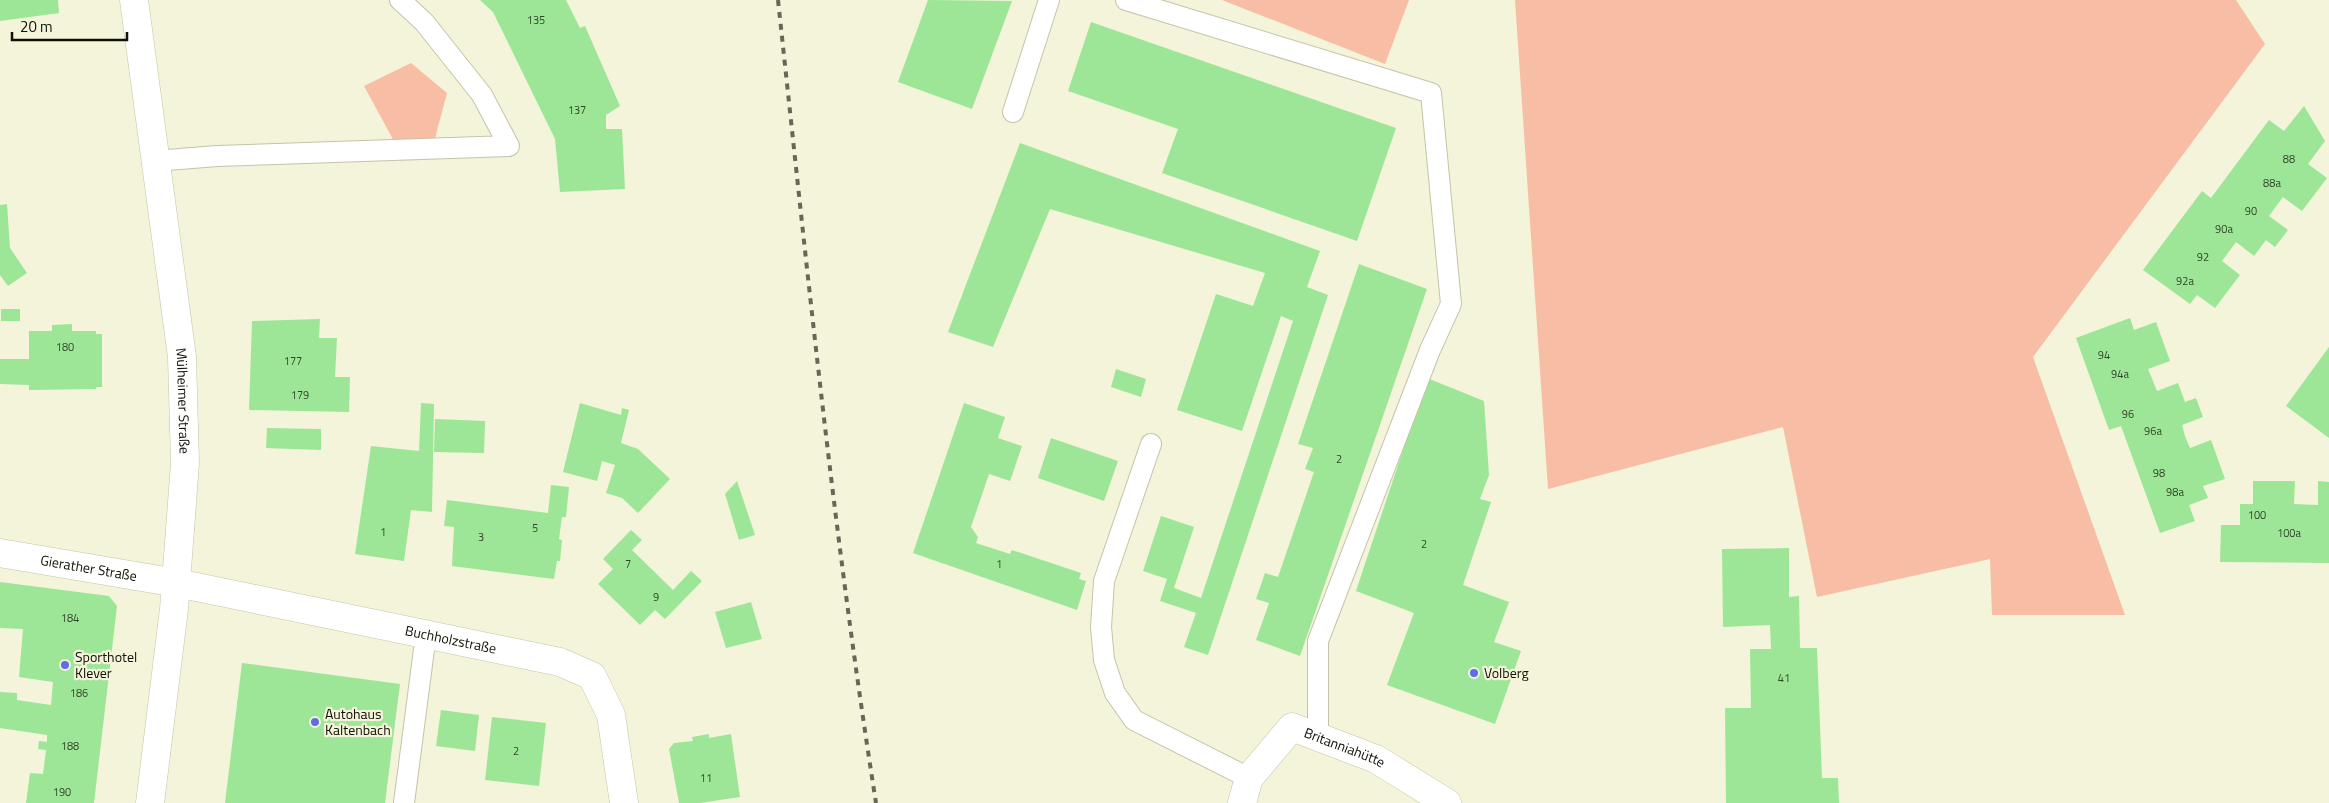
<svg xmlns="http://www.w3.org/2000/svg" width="2329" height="803" font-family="'Titillium Web',sans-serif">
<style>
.green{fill:#f8bda5}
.building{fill:#9de697}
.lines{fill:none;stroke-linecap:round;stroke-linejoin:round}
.service-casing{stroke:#c3c4aa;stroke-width:22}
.minor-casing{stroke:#c3c4aa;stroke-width:29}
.tertiary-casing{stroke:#c3c4aa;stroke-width:29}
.secondary-casing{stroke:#c3c4aa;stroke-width:29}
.service{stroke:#fff;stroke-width:20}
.minor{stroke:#fff;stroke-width:28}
.tertiary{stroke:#fff;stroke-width:28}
.secondary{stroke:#fff;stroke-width:28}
.rail{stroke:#666757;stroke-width:4;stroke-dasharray:6 6;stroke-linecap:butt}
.poi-dot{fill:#616de5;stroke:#f3f4d9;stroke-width:2}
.labels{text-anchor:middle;stroke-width:4.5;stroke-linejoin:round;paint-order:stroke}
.number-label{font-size:11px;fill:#33462b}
.street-label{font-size:14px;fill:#101007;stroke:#f3f4d9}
.poi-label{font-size:14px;fill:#101007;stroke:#f3f4d9;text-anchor:start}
</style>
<rect width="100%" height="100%" fill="#f3f4d9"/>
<g class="green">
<polygon points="1222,0 1409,0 1385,64"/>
<polygon points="1515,0 2236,0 2265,44 2033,357 2125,615 1992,615 1990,559 1817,597 1783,427 1548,489"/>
<polygon points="411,63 447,93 434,142 395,143 364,86"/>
</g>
<g class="building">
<polygon points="0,0 58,0 59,13 0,21"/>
<polygon points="480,0 566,0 580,28 585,26 620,106 606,115 606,129 622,129 625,189 560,192 555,139 493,12"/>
<polygon points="928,0 1012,1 972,109 898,82"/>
<polygon points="1091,22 1396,128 1357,241 1162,173 1178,129 1068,91"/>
<polygon points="2304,106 2325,141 2308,164 2327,178 2302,211 2283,197 2269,216 2288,230 2275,247 2266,240 2254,256 2236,242 2222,261 2240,275 2215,308 2197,295 2190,304 2143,270 2202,191 2211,198 2269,120 2284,131"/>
<polygon points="1020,143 1320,251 1307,287 1328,295 1208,655 1184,647 1196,613 1160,601 1167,579 1143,571 1161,516 1194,527 1174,588 1201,598 1293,321 1281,316 1242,431 1177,410 1216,294 1253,306 1265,273 1050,209 993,347 948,332"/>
<polygon points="7,204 10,248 27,273 8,286 0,275 0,205"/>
<polygon points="1359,264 1427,289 1300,656 1256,640 1269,603 1256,599 1265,573 1278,577 1314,472 1305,469 1313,448 1298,444"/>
<rect x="1" y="309" width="19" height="12"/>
<polygon points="2130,318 2134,330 2156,322 2170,361 2148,369 2157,391 2178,383 2185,402 2196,398 2203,417 2182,425 2185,436 2190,448 2211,440 2225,479 2203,486 2208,498 2189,505 2195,521 2160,533 2121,426 2109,430 2076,338"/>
<polygon points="320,319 319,338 337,338 335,377 350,377 349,412 249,410 252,321"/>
<polygon points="72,324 72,331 96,331 96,334 102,334 102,387 96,387 96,389 29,390 29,385 0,384 0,359 29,359 29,331 52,331 52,325"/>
<polygon points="2329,347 2329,438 2286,406"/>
<polygon points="1116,369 1146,379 1141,397 1111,387"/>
<polygon points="1427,378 1484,401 1489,475 1480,499 1491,502 1463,585 1509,602 1494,642 1521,651 1495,724 1387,685 1414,613 1356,591"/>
<polygon points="421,403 434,404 432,512 411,510 404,561 355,554 371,446 419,451"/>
<polygon points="580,403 621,415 622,408 629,410 621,443 638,449 670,479 638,513 622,498 606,493 615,465 602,461 597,481 563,472"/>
<polygon points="964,403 1005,417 998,438 1022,446 1010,481 989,474 971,527 978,537 976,543 1010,554 1012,550 1081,573 1079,579 1086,581 1077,610 913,553"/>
<polygon points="435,419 485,421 484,453 434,452"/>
<polygon points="267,428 321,429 321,450 266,448"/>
<polygon points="1051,438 1118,461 1104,501 1038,478"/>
<polygon points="737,481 755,535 739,540 725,494"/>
<polygon points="2253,481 2295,481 2294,504 2318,505 2318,481 2329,482 2329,563 2220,562 2221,525 2240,525 2240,504 2253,504"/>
<polygon points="551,485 569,487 566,517 562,517 559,539 562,540 560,561 557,561 554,579 452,566 454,527 444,526 447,500 548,513"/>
<polygon points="631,530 642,540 632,550 673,590 691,571 702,581 665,619 655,610 640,625 598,584 613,569 603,559"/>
<polygon points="1789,548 1789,597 1799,596 1800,648 1817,648 1822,778 1838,778 1839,803 1726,803 1725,708 1751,708 1750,649 1771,649 1770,625 1723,627 1722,549"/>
<polygon points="0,582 109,596 117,606 94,803 26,803 30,773 43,774 46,750 38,749 39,741 47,742 47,735 0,728 0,692 17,693 17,700 51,705 53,682 19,677 23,629 0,628"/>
<polygon points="751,602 762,639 726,648 715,612"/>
<polygon points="242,663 400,684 385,803 225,803"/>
<polygon points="441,710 479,715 475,751 436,746"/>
<polygon points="492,717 546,723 539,786 485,780"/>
<polygon points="709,734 709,738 731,734 740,797 700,803 679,803 669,749 674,743 693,741 692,737"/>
</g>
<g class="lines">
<g class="service-casing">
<g id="service">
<polyline points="1126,0 1431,93 1451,304 1430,350 1318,641 1318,737"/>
<polyline points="1013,112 1049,0"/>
<polyline points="155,161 217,156 509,146 482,95 424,22 400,0"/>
<polyline points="1151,444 1104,581 1101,627 1104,660 1115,693 1134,720 1249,778"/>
<polyline points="404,803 426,634"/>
</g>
</g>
<g class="minor-casing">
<g id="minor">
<path id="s1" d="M1242,803L1249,778L1292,727L1376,759L1447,803"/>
</g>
</g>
<g class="tertiary-casing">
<g id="tertiary">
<path id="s2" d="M0,553L177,583L560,662L592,676L611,715L624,803"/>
</g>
</g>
<g class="secondary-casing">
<g id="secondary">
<path id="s3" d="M134,0L182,357L185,463L174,609L150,803"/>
</g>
</g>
<use href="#service" class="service"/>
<use href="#minor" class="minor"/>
<use href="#tertiary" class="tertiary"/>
<use href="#secondary" class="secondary"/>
<path class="rail" d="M778,0C807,268 834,537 876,803"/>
</g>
<g class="poi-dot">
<circle cx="65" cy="665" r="5"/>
<circle cx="1474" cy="673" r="5"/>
<circle cx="315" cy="722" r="5"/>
</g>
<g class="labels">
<g class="number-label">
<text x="536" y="24">135</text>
<text x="577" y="114">137</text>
<text x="2289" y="163">88</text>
<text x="2272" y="187">88a</text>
<text x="2251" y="215">90</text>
<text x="2224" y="233">90a</text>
<text x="2203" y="261">92</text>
<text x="2185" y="285">92a</text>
<text x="65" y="351">180</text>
<text x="2104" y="359">94</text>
<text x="293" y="365">177</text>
<text x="2120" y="378">94a</text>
<text x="300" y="399">179</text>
<text x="2128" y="418">96</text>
<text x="2153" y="435">96a</text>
<text x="1339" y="463">2</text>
<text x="2159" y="477">98</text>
<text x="2175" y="496">98a</text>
<text x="2257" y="519">100</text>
<text x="535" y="532">5</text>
<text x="383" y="536">1</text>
<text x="2289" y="537">100a</text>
<text x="481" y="541">3</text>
<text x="1424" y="548">2</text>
<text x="628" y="568">7</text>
<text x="999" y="568">1</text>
<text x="656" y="601">9</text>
<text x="70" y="622">184</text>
<text x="1784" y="682">41</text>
<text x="79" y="697">186</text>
<text x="70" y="750">188</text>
<text x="516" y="755">2</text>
<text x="706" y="782">11</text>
<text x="62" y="796">190</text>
</g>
<g class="street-label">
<text dy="5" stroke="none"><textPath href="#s3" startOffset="404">Mülheimer Straße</textPath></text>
<text dy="5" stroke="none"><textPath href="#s2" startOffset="90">Gierather Straße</textPath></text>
<text dy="5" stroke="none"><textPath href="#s2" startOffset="459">Buchholzstraße</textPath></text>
<text dy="5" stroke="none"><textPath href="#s1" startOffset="149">Britanniahütte</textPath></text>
</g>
<g class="poi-label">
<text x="75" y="662">Sporthotel<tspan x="75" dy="16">Klever</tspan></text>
<text x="1484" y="678">Volberg</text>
<text x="325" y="719">Autohaus<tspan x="325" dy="16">Kaltenbach</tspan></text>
</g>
</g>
<path d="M12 32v8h115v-8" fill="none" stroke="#101007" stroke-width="2.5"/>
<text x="20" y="32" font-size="15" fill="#101007" stroke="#f3f4d9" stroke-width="4" paint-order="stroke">20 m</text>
</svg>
